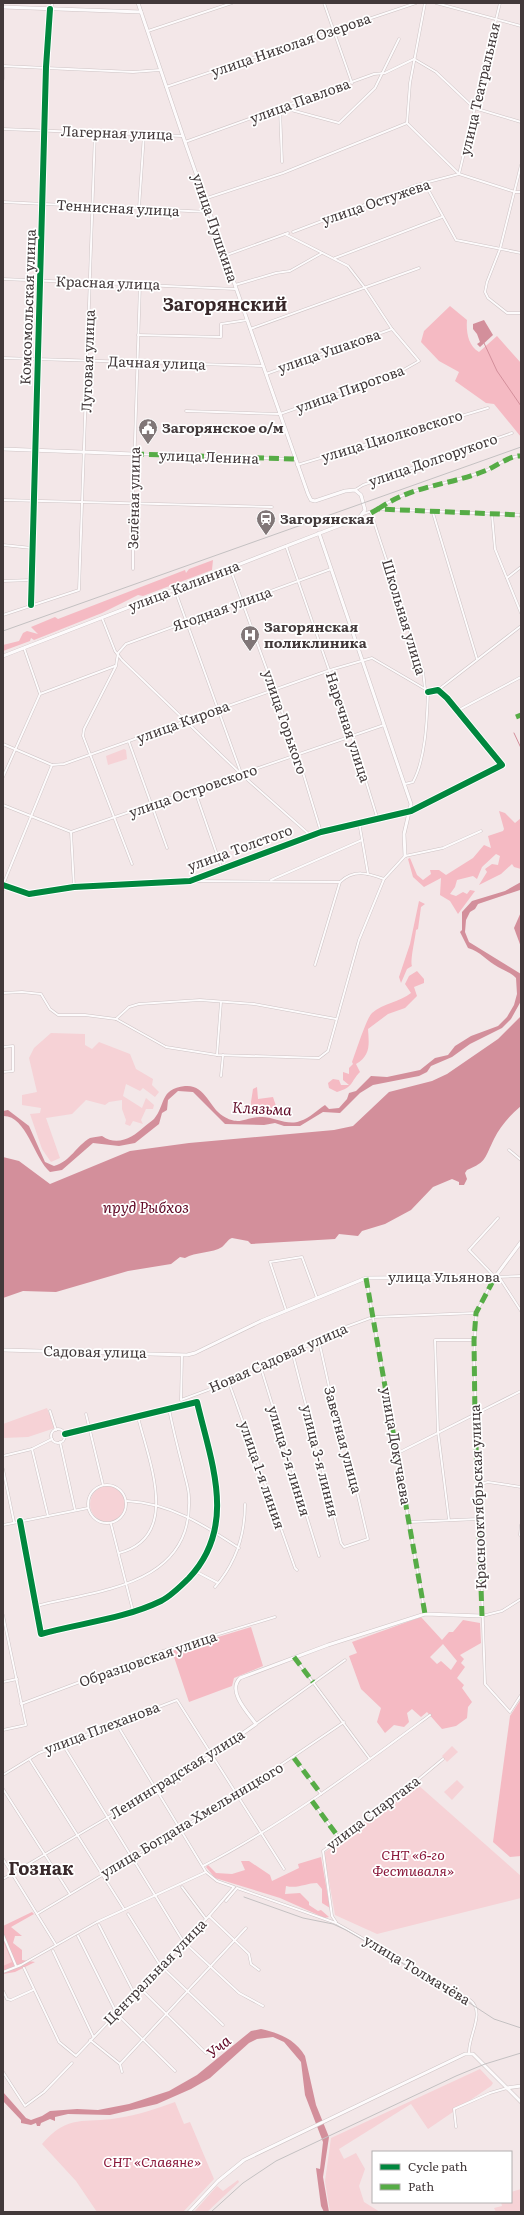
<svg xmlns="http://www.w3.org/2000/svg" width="524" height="2215" font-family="Literata,serif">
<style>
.green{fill:#f6d2d6}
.forest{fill:#f5bac3;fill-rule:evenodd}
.water{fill:#d38f9b}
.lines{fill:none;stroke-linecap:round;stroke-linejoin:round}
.stream{stroke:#d38f9b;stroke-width:1}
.street-casing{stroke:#cec4c5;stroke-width:3}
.secondary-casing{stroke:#cec4c5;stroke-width:4}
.street{stroke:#fdfbfc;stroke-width:2}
.secondary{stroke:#fdfbfc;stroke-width:3}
.rail{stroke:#c4c1c2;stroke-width:1}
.quiet{stroke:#56ac46;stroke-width:5;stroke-dasharray:10 5;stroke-linecap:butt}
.cycleway-casing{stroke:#fff;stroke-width:8}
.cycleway{stroke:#00873e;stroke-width:6}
.labels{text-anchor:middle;stroke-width:3.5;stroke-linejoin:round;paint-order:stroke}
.street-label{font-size:14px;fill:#42393a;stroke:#fff}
.poi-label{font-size:14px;font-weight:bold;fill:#42393a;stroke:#fff;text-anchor:start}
.park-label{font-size:14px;font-style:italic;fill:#8a193b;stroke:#fff}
.water-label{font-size:15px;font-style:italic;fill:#5f0724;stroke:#fff}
.district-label{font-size:18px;font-weight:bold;fill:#38282a;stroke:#fff}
</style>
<rect width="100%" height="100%" fill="#f3e7e8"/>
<g class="green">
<polygon points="124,749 126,750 127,759 108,765 106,756"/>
<polygon points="51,1033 85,1034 85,1045 92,1049 99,1042 130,1054 136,1069 153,1079 152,1085 159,1092 155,1097 143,1088 140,1091 126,1084 123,1096 142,1108 146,1098 154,1105 153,1109 146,1109 141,1120 143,1124 133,1121 130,1126 125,1124 126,1120 122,1109 122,1100 109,1102 105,1105 86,1100 72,1114 46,1118 60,1158 51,1162 42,1149 30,1114 40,1113 41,1108 22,1105 22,1095 37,1092 29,1058 34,1048"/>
<polygon points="47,1408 55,1428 28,1437 3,1438 3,1424"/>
<circle cx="108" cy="1504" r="18"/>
<polygon points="452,1746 458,1752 447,1762 442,1756"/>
<polygon points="457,1780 464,1787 452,1800 444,1792"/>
<polygon points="417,1784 521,1876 521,1898 377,1934 335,1915 324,1853"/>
<polygon points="3,1938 14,1964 3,1968"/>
<polygon points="480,2069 493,2083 491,2086 428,2129 411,2104 339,2149 344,2159 356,2153 365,2169 359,2186 364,2202 380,2212 330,2212 325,2181 331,2138"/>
<path d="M175,2102L184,2124L190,2122L214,2179L183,2212H97L76,2181L42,2144C69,2113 84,2124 118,2118C138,2115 156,2109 175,2102Z"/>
<polygon points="238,2180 239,2182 207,2212 194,2212 217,2186 223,2191"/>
<polygon points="521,2189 521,2212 496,2212 494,2208 502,2206 501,2202 511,2202 511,2192"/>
</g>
<g class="forest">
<path d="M450,306L467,320C466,331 468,346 479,352L497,336L521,363V437L494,404L486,403L455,381L459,372L439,361L421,342L424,331Z"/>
<polygon points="213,560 212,570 143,596 138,595 102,613 34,640 31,638 30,641 3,651 3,645 19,641 23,633 27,631 38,634 31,627 55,617 58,619 185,570 186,573 189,569"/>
<polygon points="499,811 505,813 515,823 521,818 521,869 514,867 512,864 501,874 479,885 487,872 485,869 492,864 498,865 500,856 496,854 482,867 477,879 473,876 457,880 455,887 450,894 456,896 463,892 467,894 470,890 475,891 458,914 450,901 440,895 441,878 424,887 413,877 408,859 410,858 417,875 423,880 431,874 430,870 439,870 446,875 473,858 484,845 491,848 488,836 503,831 504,829"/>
<path d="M419,901L425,904L421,907L418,929L416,930C415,940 410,960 412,966L407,969L401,983L399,977L410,944Z"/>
<path d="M417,971L424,979V983L414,987L417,996L405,1008L388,1014L368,1029C369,1044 371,1055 356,1064L360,1072C350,1082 354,1087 337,1092L329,1088L328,1083L333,1079L339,1080L341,1085H349L343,1080V1072L349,1074V1068L353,1064L352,1062C356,1052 366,1019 372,1013C383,1003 400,1002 411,993L405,984L409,976Z"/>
<polygon points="257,1087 258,1099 273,1097 278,1112 267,1115 252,1114 251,1102 253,1089"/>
<path d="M421,1617L442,1640L449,1632H453L463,1620L480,1623L481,1643L460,1655L464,1659L461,1663L465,1667L457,1678L464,1685L462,1688L472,1702L468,1707L467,1718L456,1726L442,1729L427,1712L421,1717L412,1709L407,1713L409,1722L404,1727L394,1725L385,1733L377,1722L381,1708L361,1689L349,1656L357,1653L352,1642ZM443,1644L457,1661L451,1670L441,1661L437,1664L430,1657Z"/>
<polygon points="251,1627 263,1666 234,1678 232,1686 189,1702 172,1651"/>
<polygon points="521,1699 521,1856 510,1857 493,1842 510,1716"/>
<path d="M321,1857L330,1908L322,1903V1889L317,1883C306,1883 298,1889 286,1886L285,1894L300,1893L309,1902V1905L318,1911L321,1910L329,1917L325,1918L280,1898L215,1878L206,1867L208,1865L216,1873L232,1874L245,1870L241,1861H249L270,1875L272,1881L299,1868L298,1864Z"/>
<polygon points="32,1912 34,1914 11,1927 22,1936 15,1936 13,1943 22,1950 22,1960 35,1962 15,1972 3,1974 3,1966 12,1962 3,1941 3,1926"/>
</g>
<g class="water">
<polygon points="484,320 493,335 480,347 477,344 480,342 477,334 473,329 473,324"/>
<path d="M521,882V892L520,890L478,904L475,909L470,912L466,920L465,932L469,942L521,974V1001L511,1019L502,1028L470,1044L452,1057L431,1066L427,1072L419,1076L373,1085L360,1093L340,1113L323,1112L300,1126H284L275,1123L264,1125L225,1124L193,1092L178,1091L168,1100L167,1110L162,1113L159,1124L135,1143L119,1146L93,1143L62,1170L50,1172C34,1158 26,1115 3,1116V1111L8,1110L29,1126L45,1162L54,1166C71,1161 76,1146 90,1138C93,1137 98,1137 102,1136C118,1147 133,1137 144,1127C147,1124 151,1122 154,1119C166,1105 159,1089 185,1086C205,1084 209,1107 223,1116C240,1127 246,1116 262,1117C274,1117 288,1126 300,1121C310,1118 317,1110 325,1105L329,1109L339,1108L347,1099L349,1093L356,1091L371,1076L387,1077L420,1070L435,1058L448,1055L455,1046L471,1036L498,1026L507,1017L514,1005L517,994L516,978C510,972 505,971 498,967C487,961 480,951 468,948L460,932L462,930V912L472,901L505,891Z"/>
<polygon points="521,912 521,947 514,928"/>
<path d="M521,1016V1106C510,1115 500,1127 494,1139C485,1157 487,1162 467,1170L465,1173L467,1179L464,1185H459V1182L452,1179L433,1187L411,1210L385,1224L362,1231L358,1236L339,1234L335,1239L251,1244L248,1241L232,1238C227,1240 226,1244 222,1247C213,1253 195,1252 185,1258L180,1257L171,1264L128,1271L56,1292L23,1291L3,1298V1157L19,1161L50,1184L130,1151L189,1143L334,1130L353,1126L389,1092L432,1081L447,1074L498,1039Z"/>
<path d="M261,2029C279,2033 295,2039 305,2056L316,2105L329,2137L323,2177L329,2212H324L321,2206L316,2168L320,2169L323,2142L305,2095L301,2062L284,2042L273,2037L257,2039L249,2043L210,2078L191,2089L157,2104L110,2115L68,2114L55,2117V2121L50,2119L41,2123L40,2126H37L36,2123L31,2125L21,2123V2120L3,2101V2092L26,2118L31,2120L42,2116L50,2111L77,2109L98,2110L129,2104L169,2091L197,2075L251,2031Z"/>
</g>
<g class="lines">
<g class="stream">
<polyline points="484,343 497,371 521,406"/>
<polyline points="514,733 521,748"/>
</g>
<g class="street-casing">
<g id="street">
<polyline points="324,3 352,83"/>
<polyline points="436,3 521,26"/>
<polyline points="52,9 52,3"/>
<polyline points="148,31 232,3"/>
<polyline points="414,59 436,72 474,108 521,122"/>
<polyline points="3,66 133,72 160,70"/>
<polyline points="3,79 3,66"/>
<polyline points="166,87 416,3"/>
<polyline points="280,109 282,162"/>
<polyline points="291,110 339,123 375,88 399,39"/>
<polyline points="407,123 459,174 515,192 521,192"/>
<polyline points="407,123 410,83 425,3"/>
<polyline points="3,129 182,136"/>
<polyline points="185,142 374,74 385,73 414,59"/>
<polyline points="521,165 500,249 487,282 485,292 488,298 507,313 521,313"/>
<polyline points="425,184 456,240 521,253"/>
<polyline points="204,199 283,173 407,123"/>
<polyline points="3,202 209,212"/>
<polyline points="139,208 144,134"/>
<polyline points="293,232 417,185 459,174 500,3"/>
<polyline points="224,256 288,233"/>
<polyline points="335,258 442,217"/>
<polyline points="3,279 236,289"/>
<polyline points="235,285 276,273 290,271 322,253"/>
<polyline points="250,329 419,268"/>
<polyline points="138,335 221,337 221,324 247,320"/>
<polyline points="3,358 263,366"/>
<polyline points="266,374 392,329"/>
<polyline points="186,411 280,414 398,373 419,361 392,329 365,288 348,266 285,234"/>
<polyline points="134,454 295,459"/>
<polyline points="297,465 488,408"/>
<polyline points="355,490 363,485 512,433"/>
<polyline points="3,500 272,507"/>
<path d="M379,508C413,485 450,485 487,470C496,466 511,455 521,456"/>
<path d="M371,513L423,671L425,689L428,692C427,718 426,758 413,782L405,784"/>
<polyline points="433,513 477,659"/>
<polyline points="363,514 378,509 521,515"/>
<polyline points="492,515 495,549 521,613"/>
<polyline points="3,545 32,548"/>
<polyline points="286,546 352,736 377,817"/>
<polyline points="230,568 297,753 321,832"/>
<polyline points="133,569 133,502 140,284"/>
<polyline points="507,578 521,567"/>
<polyline points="3,581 32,580"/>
<polyline points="175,590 241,773"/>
<polyline points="31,605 46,67 50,9"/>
<polyline points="3,615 79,590 95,132"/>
<polyline points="102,618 115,651 122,660 241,774 310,835"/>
<polyline points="438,690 521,626"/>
<polyline points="40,694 115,666"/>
<polyline points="457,711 521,677"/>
<polyline points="129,742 167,848"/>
<polyline points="3,744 52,765 64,764 330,670 372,658 425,689"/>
<polyline points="3,777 40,694 24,648"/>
<polyline points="195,791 222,869"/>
<polyline points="3,805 71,832 384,725"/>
<polyline points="359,822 368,874"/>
<polyline points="71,832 74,887"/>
<polyline points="132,864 83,736 84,729 116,666 118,653 126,644 331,569"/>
<polyline points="271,880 362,840"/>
<polyline points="192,881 340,882"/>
<polyline points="3,885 29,894 74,887 190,881 321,832 411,811 502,765 447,698 438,690 428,692"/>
<polyline points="3,885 52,765"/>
<polyline points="3,886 3,890"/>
<path d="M315,965L340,882C354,869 368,873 384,879"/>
<polyline points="3,993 22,992 41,994 50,1009 58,1015 85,1015 116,1019 166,1047 217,1055 319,1058 328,1051 359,940 384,879 405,856 443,848 481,831"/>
<polyline points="116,1019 129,1007 139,1004 200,1000 254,1004 336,1019"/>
<polyline points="3,1047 13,1046 13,1071 3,1072"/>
<polyline points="217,1055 221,1002"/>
<polyline points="221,1076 223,1055"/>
<polyline points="509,1150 521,1160"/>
<polyline points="495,1277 469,1250 498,1218"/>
<polyline points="495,1277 521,1276"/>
<polyline points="499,1277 521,1311"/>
<polyline points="366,1278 425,1614"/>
<polyline points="494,1278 476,1313 474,1358 485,1684 510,1712 521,1695"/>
<polyline points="286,1310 270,1262 302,1257 317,1298"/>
<polyline points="292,1351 341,1543 344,1547 368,1539 347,1449 342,1446 319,1341"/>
<polyline points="182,1355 181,1400 208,1390 268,1361 340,1333 343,1328 373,1317 476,1313"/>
<polyline points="260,1365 319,1556"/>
<polyline points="228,1380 295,1568 297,1570"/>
<polyline points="50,1411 56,1430"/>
<polyline points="86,1414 103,1485"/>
<circle cx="58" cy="1436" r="7"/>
<polyline points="60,1442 75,1510"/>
<polyline points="32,1449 48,1516"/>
<polyline points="398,1453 521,1391"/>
<polyline points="3,1456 32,1449 52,1439"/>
<polyline points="3,1469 14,1522"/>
<circle cx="107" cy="1504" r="19"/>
<polyline points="477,1485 488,1482 521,1487"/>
<path d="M127,1501C170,1503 204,1525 239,1548"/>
<polyline points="449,1520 438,1432 435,1340 474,1340"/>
<path d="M20,1521L41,1634C80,1623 124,1619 161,1601C171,1596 181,1586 189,1578C238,1526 211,1462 197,1402L65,1434"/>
<polyline points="410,1522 478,1519"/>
<polyline points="111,1524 133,1611"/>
<polyline points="3,1525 88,1508"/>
<polyline points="520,1535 521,1525"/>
<path d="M119,1553C182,1537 148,1459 138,1417"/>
<polyline points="195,1571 218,1583"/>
<path d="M215,1587C236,1563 245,1536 245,1504"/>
<path d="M36,1606C99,1590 193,1586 189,1498C189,1488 185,1478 183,1468C178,1449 173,1429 169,1409"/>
<polyline points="3,1615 26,1725 3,1730"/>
<polyline points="482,1616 502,1611 521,1599"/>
<polyline points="295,1658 370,1759"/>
<polyline points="3,1682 17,1679"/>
<polyline points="21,1704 163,1651 275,1617"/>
<polyline points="256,1724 345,1660"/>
<polyline points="62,1743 183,1941 239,1993 263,2006"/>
<polyline points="294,1758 321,1794"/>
<polyline points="30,1760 124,1909"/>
<polyline points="3,1775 39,1753 177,1700 284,1869"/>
<polyline points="3,1789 70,1894"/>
<polyline points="312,1801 339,1838"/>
<polyline points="3,1859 56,1945"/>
<path d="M203,1866C284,1824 357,1769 430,1715"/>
<polyline points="3,1879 156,1789"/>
<polyline points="182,1887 206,1919"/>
<path d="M226,1901L237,1888L336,1923L470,2000C486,2012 468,2036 469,2053"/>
<polyline points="37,1914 238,1794 344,1722"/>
<polyline points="128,1914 160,1965 223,2025"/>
<polyline points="209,1916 249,1954 251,1964 259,1970"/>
<polyline points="336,1922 332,1916 323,1851 419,1779 443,1759"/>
<polyline points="99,1925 135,1995"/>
<polyline points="3,1935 16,1966"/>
<polyline points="78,1936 117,2014 175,2071"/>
<polyline points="53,1951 93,2036"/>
<polyline points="24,1968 59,2042 76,2056 209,1916 234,1887 217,1881 206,1872 116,1723"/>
<polyline points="3,1972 21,1965 97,1922 206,1872"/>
<polyline points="141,1989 206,2053"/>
<polyline points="3,1991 7,1999 11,2000 33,1990"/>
<polyline points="90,2040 120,2064 122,2072"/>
<polyline points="120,2064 246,1928"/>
<polyline points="3,2072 25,2106 44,2092 72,2063"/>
<polyline points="456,2127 454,2109 490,2093 507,2088"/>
</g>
</g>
<g class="secondary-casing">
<g id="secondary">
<polyline points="3,7 141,12"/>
<polyline points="3,449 134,454"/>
<polyline points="319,533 411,804 404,834 405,856"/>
<polyline points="3,656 359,518 365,510 361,495 355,490 345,491 315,501 311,500 308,494 185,142 138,3"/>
<polyline points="3,1350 187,1355 195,1353 261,1321 366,1278 495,1277 521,1242"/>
<path d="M156,1789L212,1755L256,1724C247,1712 227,1691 240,1678L328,1645L425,1614L482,1616"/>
<polyline points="507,2088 521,2086"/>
<polyline points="189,2212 218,2181 244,2160 465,2054 473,2054 521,2102"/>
</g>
</g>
<use href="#street" class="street"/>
<use href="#secondary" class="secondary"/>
<g class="rail">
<polyline points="3,631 521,447"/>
<polyline points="244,1897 303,1918 333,1924 346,1930 471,2004 494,2019 521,2028"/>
<polyline points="211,2212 243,2183 276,2161 456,2076 485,2064 521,2053"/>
</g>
<g class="quiet">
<polyline points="134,454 296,459"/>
<path d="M378,509C415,484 448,486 487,470C496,466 511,455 521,456"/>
<polyline points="371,513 378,509 521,515"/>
<polyline points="516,717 521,715"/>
<polyline points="366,1278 425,1614"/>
<polyline points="482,1616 475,1419 474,1340 476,1313 495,1277"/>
<polyline points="294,1657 313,1682"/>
<polyline points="294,1758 321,1794"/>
<polyline points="312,1801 339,1838"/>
</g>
<g class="cycleway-casing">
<g id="cycleway">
<polyline points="31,605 46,67 50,9"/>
<polyline points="3,885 29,894 74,887 190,881 321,832 411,811 502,765 447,698 438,690 428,692"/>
<path d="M20,1521L41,1634C80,1623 124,1619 161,1601C171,1596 181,1586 189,1578C238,1526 211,1462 197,1402L65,1434"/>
</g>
</g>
<use href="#cycleway" class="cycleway"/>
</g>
<defs>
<g id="civic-pin" transform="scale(1)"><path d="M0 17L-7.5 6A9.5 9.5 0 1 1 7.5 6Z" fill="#807677" stroke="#fff"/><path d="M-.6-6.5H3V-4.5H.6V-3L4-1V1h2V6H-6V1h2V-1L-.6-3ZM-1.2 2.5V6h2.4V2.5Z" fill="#fff"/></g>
<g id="station-pin" transform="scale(1)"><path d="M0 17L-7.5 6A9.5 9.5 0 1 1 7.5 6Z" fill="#807677" stroke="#fff"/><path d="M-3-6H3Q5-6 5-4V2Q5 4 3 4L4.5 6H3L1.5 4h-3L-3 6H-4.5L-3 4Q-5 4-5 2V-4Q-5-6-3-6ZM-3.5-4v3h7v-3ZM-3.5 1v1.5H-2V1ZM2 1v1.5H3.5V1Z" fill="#fff"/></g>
<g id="hospital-pin" transform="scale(1)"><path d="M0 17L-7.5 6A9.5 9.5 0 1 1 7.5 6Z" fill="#807677" stroke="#fff"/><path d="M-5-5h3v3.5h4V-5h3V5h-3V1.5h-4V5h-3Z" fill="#fff"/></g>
</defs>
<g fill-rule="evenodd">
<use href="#civic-pin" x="148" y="428"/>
<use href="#station-pin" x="266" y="519"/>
<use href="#hospital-pin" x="250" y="635"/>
</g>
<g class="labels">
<g class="street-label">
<text transform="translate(291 45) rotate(-19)" y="5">улица Николая Озерова</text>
<text transform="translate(480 89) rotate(-77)" y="5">улица Театральная</text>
<text transform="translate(300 101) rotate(-20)" y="5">улица Павлова</text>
<text transform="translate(117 133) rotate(2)" y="5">Лагерная улица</text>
<text transform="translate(376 202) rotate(-19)" y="5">улица Остужева</text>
<text transform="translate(118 208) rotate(3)" y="5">Теннисная улица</text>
<text transform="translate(215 228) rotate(71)" y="5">улица Пушкина</text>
<text transform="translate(108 283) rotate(2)" y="5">Красная улица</text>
<text transform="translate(28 307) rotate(-88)" y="5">Комсомольская улица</text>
<text transform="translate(329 351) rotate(-19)" y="5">улица Ушакова</text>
<text transform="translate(88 361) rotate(-88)" y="5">Луговая улица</text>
<text transform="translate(157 363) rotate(2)" y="5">Дачная улица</text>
<text transform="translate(350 389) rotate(-20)" y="5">улица Пирогова</text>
<text transform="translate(392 436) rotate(-17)" y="5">улица Циолковского</text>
<text transform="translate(209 457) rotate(2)" y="5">улица Ленина</text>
<text transform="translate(433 460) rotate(-19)" y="5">улица Долгорукого</text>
<text transform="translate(134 498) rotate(-89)" y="5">Зелёная улица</text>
<text transform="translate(184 586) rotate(-21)" y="5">улица Калинина</text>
<text transform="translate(222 609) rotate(-20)" y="5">Ягодная улица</text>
<text transform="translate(404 617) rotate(73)" y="5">Школьная улица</text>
<text transform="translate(183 722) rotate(-20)" y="5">улица Кирова</text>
<text transform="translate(285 722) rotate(71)" y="5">улица Горького</text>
<text transform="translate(348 727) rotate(72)" y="5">Наречная улица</text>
<text transform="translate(193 791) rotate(-19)" y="5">улица Островского</text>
<text transform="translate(240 848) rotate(-20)" y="5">улица Толстого</text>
<text x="444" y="1282">улица Ульянова</text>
<text transform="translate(95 1352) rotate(1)" y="5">Садовая улица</text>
<text transform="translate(278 1358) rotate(-24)" y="5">Новая Садовая улица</text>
<text transform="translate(343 1440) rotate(75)" y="5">Заветная улица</text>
<text transform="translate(396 1446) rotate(80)" y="5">улица Докучаева</text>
<text transform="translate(289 1461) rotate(73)" y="5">улица 2-я линия</text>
<text transform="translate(320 1461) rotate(76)" y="5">улица 3-я линия</text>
<text transform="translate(262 1475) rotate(71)" y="5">улица 1-я линия</text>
<text transform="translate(478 1497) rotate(-92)" y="5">Краснооктябрьская улица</text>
<text transform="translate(148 1659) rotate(-19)" y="5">Образцовская улица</text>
<text transform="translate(102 1728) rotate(-21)" y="5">улица Плеханова</text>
<text transform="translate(177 1774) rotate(-32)" y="5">Ленинградская улица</text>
<text transform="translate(373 1813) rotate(-37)" y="5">улица Спартака</text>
<text transform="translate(192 1820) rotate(-31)" y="5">улица Богдана Хмельницкого</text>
<text transform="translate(417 1970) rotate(31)" y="5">улица Толмачёва</text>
<text transform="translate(155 1972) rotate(-46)" y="5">Центральная улица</text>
</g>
<g class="poi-label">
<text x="162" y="433">Загорянское о/м</text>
<text x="280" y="524">Загорянская</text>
<text x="264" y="632">Загорянская<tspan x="264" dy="16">поликлиника</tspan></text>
</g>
<g class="park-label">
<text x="413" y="1860">СНТ «6-го<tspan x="413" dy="16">Фестиваля»</tspan></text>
<text x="152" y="2167">СНТ «Славяне»</text>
</g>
<g class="water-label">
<text transform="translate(262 1109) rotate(3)" y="5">Клязьма</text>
<text x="146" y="1213">пруд Рыбхоз</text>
<text transform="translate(219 2047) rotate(-40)" y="5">Уча</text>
</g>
<g class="district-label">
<text x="225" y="311">Загорянский</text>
<text x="41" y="1875">Гознак</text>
</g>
</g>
<rect width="524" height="2215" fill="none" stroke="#42393a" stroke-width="8"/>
<rect x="372" y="2151" width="140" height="52" fill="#ffffff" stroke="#b3b0b0"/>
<rect x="380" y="2164" width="20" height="6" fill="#00873e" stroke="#b3b0b0"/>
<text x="408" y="2171" font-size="12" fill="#42393a">Cycle path</text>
<rect x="380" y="2184" width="20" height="6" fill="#56ac46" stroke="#b3b0b0"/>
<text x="408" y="2191" font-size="12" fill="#42393a">Path</text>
</svg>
